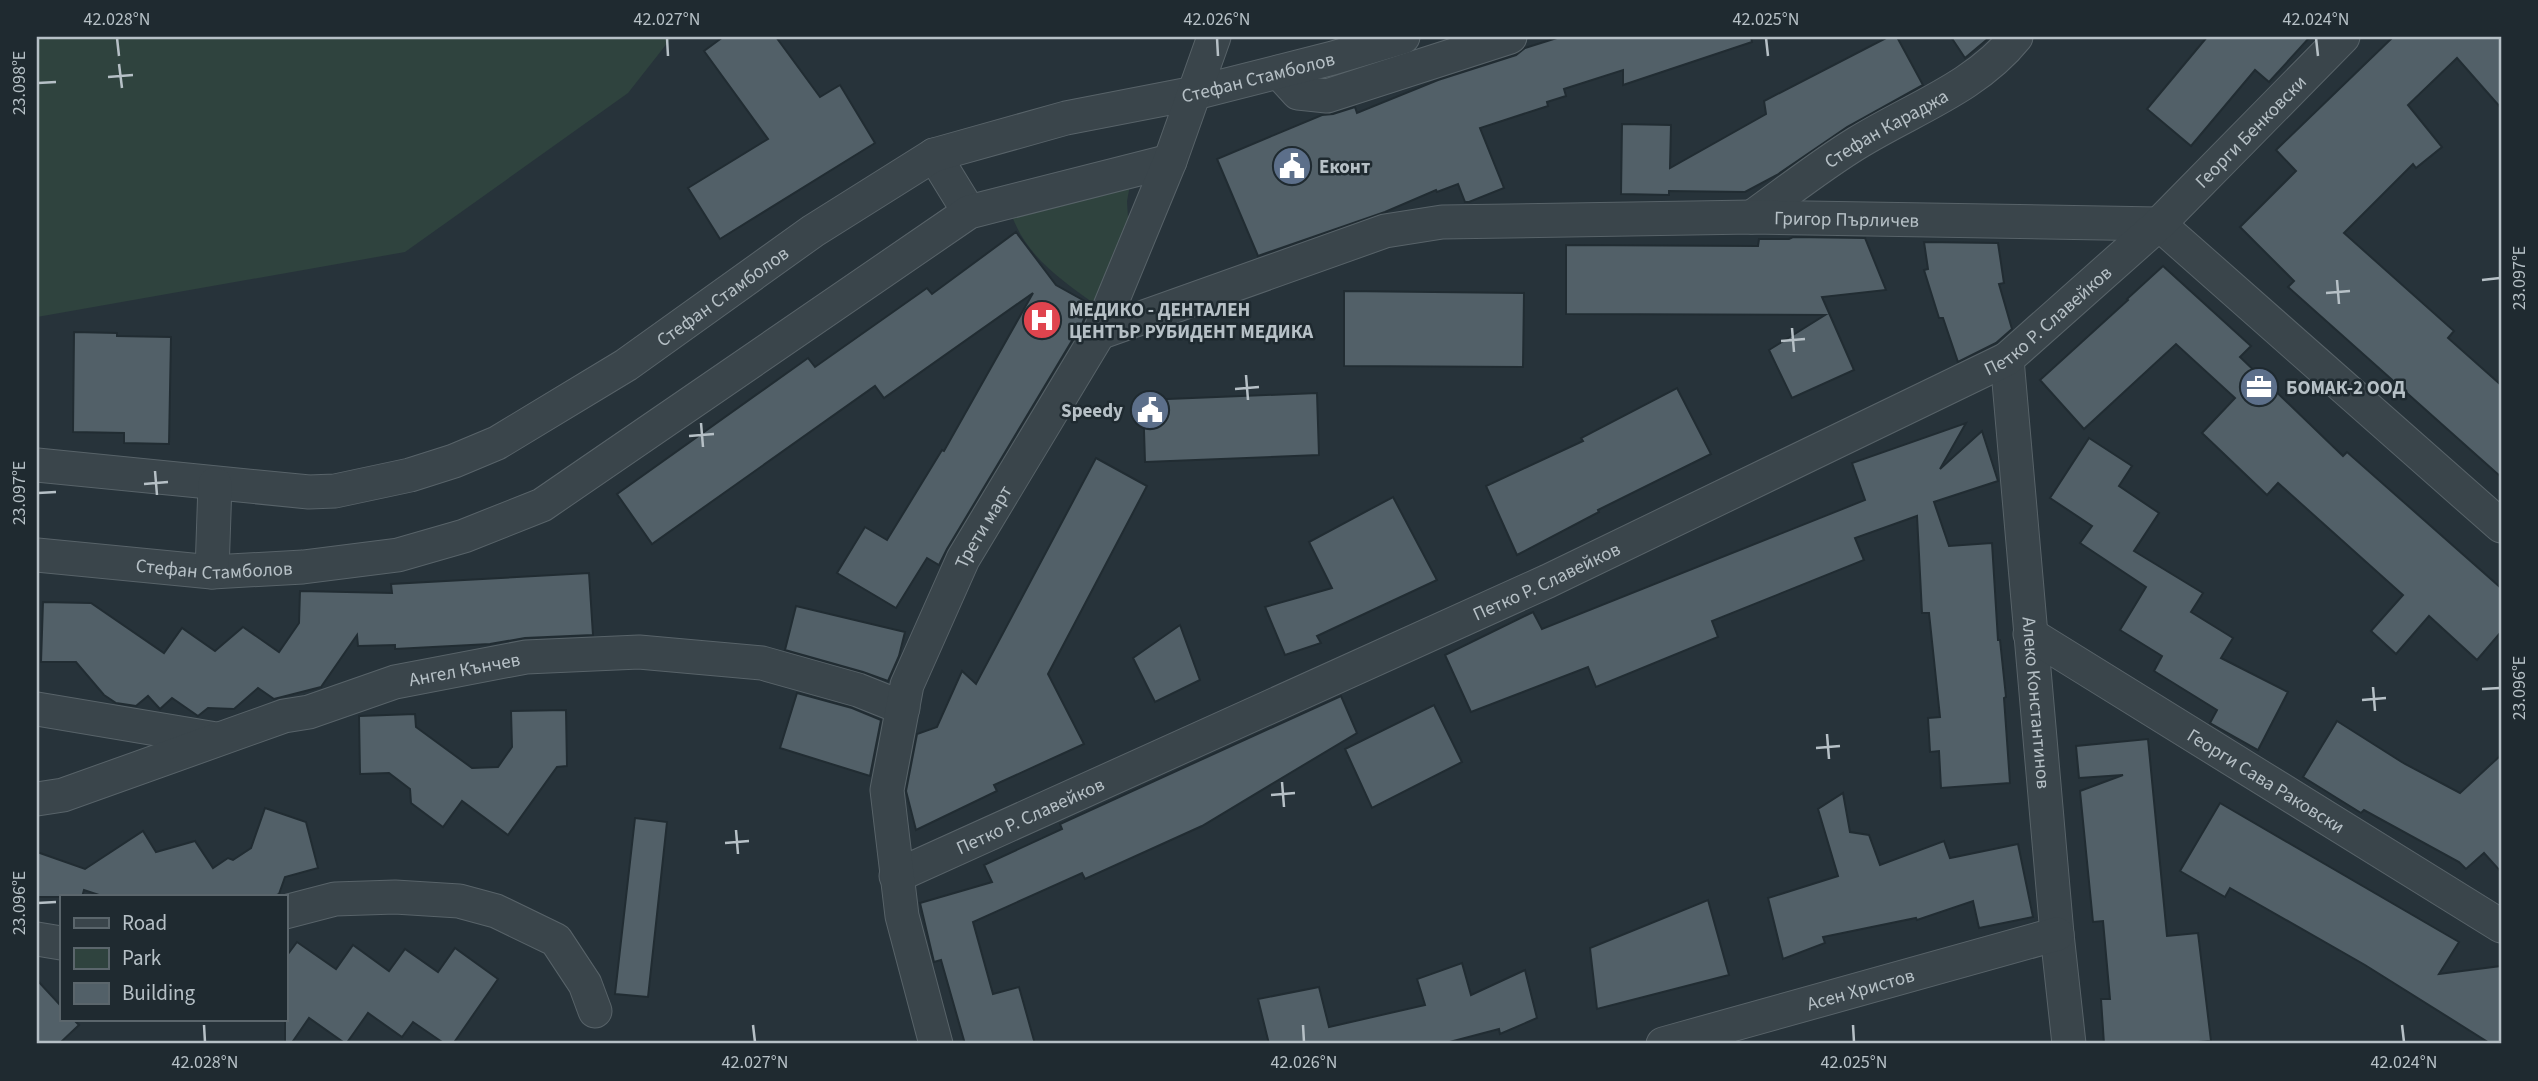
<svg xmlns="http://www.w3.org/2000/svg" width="2538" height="1081" font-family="'Source Sans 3',sans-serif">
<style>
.green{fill:#2f433e}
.building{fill:#526068;stroke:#212c32;stroke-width:2}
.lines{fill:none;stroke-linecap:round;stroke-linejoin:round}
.minor-casing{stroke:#586369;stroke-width:35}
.minor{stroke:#3a454b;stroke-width:33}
.ticks{fill:none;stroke:#b6c0c6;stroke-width:2.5}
.labels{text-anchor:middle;stroke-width:5;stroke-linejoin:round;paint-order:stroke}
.street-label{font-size:19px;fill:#b6c0c6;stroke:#1f2a30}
.poi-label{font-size:19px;font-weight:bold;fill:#b6c0c6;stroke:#1f2a30;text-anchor:start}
.neatline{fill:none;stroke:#b6c0c6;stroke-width:2.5}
.ticks-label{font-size:18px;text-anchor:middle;fill:#b6c0c6}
</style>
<rect width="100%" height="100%" fill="#27333a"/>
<g class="green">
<polygon points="37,37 672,37 628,93 405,252 37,317"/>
<path d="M1130,185L1127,201L1129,235L1099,307C1063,281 1028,259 1012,216Z"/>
</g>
<g class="building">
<polygon points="723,37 776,37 820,97 840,85 875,143 720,239 688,188 768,139 704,51"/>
<polygon points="1560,37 1751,37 1752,42 1623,85 1623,70 1564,89 1566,96 1547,102 1548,106 1480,128 1504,188 1469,202 1465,202 1458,184 1437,192 1436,190 1385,212 1258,256 1217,159 1322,115 1333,114 1355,107 1357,113 1438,80 1516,55 1525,48"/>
<polygon points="1888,37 1897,37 1923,85 1847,127 1777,175 1745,192 1669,191 1669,195 1621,194 1622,124 1671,125 1670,168 1766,114 1764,101"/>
<polygon points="1951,37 1990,37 1965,58"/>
<polygon points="2207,37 2310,37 2269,82 2255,70 2191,146 2147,109"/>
<polygon points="2393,37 2501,37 2501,108 2457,58 2408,105 2442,147 2416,168 2413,164 2344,233 2454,331 2448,338 2501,385 2501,477 2288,287 2294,281 2240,227 2296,171 2276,150"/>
<polygon points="1016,232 1056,285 1090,304 1082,324 947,549 939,565 927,558 896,608 837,573 865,527 887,540 942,450 944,451 1033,293 884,398 875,386 652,544 617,494 808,358 815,367 927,288 932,294"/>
<polygon points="1793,237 1865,238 1886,290 1822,297 1854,370 1792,398 1769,350 1825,315 1566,314 1566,245 1758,246 1759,239 1789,239"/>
<polygon points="1924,242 1998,243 2004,283 1999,284 2012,329 1996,343 1958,362 1943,318 1939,318 1924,270 1928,269"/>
<polygon points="2163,266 2251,346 2240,357 2343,456 2347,452 2501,588 2501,632 2477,660 2429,616 2396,654 2371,631 2403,595 2278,483 2267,495 2202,433 2235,398 2176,344 2084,429 2040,380 2128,300 2127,299"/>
<polygon points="1344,291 1524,293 1523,367 1344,366"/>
<polygon points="74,332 117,333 117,336 171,337 169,444 124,443 124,433 73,432"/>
<polygon points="1677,388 1711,454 1598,510 1599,512 1517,555 1486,486 1583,441 1581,438"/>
<polygon points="1317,393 1319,455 1145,462 1143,400"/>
<polygon points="1966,423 1940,469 1982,431 1998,481 1934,502 1949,546 1992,543 1998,640 2000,640 2006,697 2004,698 2010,783 1941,788 1939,751 1930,752 1928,718 1940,717 1929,613 1922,613 1917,516 1855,538 1864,560 1712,621 1718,637 1596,687 1588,667 1471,712 1445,655 1533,612 1542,629 1865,500 1852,463"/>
<polygon points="2089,438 2132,466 2119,486 2159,513 2134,551 2203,593 2191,612 2233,638 2221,658 2288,692 2258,750 2210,723 2217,710 2154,671 2162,656 2120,630 2146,587 2080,543 2092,526 2050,498"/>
<polygon points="1096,458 1147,486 1048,674 1084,744 994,785 997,791 916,830 906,791 917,734 937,727 962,671 976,684"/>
<polygon points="1393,497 1437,580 1317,636 1321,643 1285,655 1265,607 1332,588 1309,542"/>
<polygon points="589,573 593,635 525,638 490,644 395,649 395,645 358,646 357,635 321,687 274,699 258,688 234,709 208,708 198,716 172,698 160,709 148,696 136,706 116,703 104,695 76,662 41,662 43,602 91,603 164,653 182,628 215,651 243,627 279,652 299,623 300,591 392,593 391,584"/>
<polygon points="796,606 905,632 899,656 888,681 863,672 785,650"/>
<polygon points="1180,625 1200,680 1155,702 1133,658"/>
<polygon points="797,693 852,708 881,720 870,776 780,748"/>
<polygon points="1341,696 1357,733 1202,826 1085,879 1082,873 973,922 993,994 1019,987 1035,1044 965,1044 941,960 934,962 920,903 992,882 984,865 1062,829 1060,824"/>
<polygon points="1434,705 1462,762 1372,808 1345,749"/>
<polygon points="566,710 567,766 557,767 508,835 462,801 443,827 411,803 410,789 389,773 360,774 359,716 415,714 416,727 472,768 498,767 512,747 511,711"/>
<polygon points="2337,721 2405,764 2460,793 2501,755 2501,872 2484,853 2466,869 2459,862 2364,810 2361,813 2303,777"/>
<polygon points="2148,739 2167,936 2198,933 2211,1041 2172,1044 2104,1044 2101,999 2110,999 2103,921 2093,922 2080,791 2123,775 2079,778 2076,746"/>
<polygon points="1843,793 1850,832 1869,835 1880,865 1944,841 1950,858 2018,844 2033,917 1979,928 1973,901 1917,920 1916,918 1823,937 1825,943 1783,959 1768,898 1838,876 1818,809"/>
<polygon points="2220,803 2459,942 2439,974 2501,966 2501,1044 2491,1044 2365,965 2230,888 2225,897 2180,871"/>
<polygon points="265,808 306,822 318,868 285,877 279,894 273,897 105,897 84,890 82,897 37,897 37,852 85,869 143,831 156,852 195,841 213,868 228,858 233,860 251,848"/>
<polygon points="635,818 667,822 648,997 615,994"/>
<polygon points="1708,900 1729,975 1597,1009 1590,948"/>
<polygon points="297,942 336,969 353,945 389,971 405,949 438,972 455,948 498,979 453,1044 445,1044 413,1022 402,1037 368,1013 346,1044 309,1018 291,1044 285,1044 285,958"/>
<polygon points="1462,963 1471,995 1525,970 1537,1018 1500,1034 1499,1029 1442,1044 1269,1044 1258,999 1319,987 1329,1027 1425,1005 1417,979"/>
<polygon points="37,980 61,1006 61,1020 74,1020 79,1025 59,1044 37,1044"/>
</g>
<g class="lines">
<g class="minor-casing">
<g id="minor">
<polyline points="1279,72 1298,93 1327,96 1510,37"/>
<polyline points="934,155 969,212"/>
<path id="s1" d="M1752,217C1787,192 1821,165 1857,143C1912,109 1975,88 2016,37"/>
<path id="s2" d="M1099,333L1385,231L1442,222L1752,217L2159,224L2501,526"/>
<path id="s3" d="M2007,359L2057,934L2069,1044"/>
<path id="s4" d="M37,465L309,492L335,491L410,475L454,461L497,443L626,365L813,231L934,155L1066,118L1195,93L1333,58L1403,37"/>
<path id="s5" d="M37,555L212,572L303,567L398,555L464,536L542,505L969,212L1170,161"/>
<polyline points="212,572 215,484"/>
<path id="s6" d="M2030,634L2501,926"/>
<polyline points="37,709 216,739"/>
<path id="s7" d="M37,799L63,795L284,716L309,712L395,682L526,657L639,652L762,663L858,690L903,708"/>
<path id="s8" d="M896,876L1548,581L2007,359L2159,224L2343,37"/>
<polyline points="285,912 335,899 395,897 459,901 496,911 556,940 585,984 595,1011"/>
<polyline points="37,939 61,943"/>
<path id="s9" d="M936,1044L902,916L887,790L907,685L963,559L1099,333L1170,161L1214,37"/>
<path id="s10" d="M1663,1044L2057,934"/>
</g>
</g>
<use href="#minor" class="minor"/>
</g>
<path class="ticks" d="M117,38L119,56M667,38L668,56M1217,38L1218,56M1766,38L1768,56M2316,38L2318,56M119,64L122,88M108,77L133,75M38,83L56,82M2337,280L2339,304M2482,280L2500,278M2326,293L2350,291M1792,328L1794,352M1781,341L1805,339M1246,375L1248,400M1235,389L1259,387M701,423L703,447M689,436L714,434M155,471L157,495M144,484L168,482M38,493L56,492M2373,687L2375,711M2482,689L2500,688M2362,700L2386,698M1827,734L1829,759M1816,748L1840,746M1282,782L1284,807M1271,795L1295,793M736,830L738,854M725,843L749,841M38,903L56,902M204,1025L205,1042M753,1025L755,1042M1303,1025L1304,1042M1853,1025L1854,1042M2402,1025L2404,1042"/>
<defs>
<g id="civic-disc" transform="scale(2.0125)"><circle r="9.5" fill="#5c6f8a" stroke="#1f2a30"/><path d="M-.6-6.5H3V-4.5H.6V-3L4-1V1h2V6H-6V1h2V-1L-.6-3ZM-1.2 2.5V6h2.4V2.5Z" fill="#fff"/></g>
<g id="hospital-disc" transform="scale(2.0125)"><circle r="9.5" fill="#e0444e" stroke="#1f2a30"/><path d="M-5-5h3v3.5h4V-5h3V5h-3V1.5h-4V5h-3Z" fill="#fff"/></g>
<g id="office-disc" transform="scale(2.0125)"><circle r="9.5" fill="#5c6f8a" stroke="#1f2a30"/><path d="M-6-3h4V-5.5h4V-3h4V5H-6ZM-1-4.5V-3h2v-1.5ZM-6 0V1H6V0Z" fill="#fff"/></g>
</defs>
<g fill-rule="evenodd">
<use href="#civic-disc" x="1292" y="166"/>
<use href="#hospital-disc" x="1042" y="320"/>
<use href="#office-disc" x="2259" y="387"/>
<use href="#civic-disc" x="1150" y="410"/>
</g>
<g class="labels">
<g class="street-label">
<text dy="7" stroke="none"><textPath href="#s4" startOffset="1326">Стефан Стамболов</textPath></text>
<text dy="7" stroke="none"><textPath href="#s1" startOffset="161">Стефан Караджа</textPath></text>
<text dy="7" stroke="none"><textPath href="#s8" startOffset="1559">Георги Бенковски</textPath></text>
<text dy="7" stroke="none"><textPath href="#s2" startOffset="766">Григор Пърличев</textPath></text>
<text dy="7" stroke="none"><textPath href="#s4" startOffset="738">Стефан Стамболов</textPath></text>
<text dy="7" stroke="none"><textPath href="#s8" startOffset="1281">Петко Р. Славейков</textPath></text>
<text dy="7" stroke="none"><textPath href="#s9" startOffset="542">Трети март</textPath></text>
<text dy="7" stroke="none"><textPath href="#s5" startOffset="178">Стефан Стамболов</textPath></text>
<text dy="7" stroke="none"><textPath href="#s8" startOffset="714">Петко Р. Славейков</textPath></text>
<text dy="7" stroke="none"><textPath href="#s7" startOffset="448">Ангел Кънчев</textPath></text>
<text dy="7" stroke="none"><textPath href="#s3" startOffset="345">Алеко Константинов</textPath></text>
<text dy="7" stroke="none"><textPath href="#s6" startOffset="278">Георги Сава Раковски</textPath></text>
<text dy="7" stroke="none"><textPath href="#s8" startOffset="147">Петко Р. Славейков</textPath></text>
<text dy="7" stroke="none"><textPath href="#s10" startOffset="205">Асен Христов</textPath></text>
</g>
<g class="poi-label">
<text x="1319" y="173">Еконт</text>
<text x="1069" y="316">МЕДИКО - ДЕНТАЛЕН<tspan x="1069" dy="22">ЦЕНТЪР РУБИДЕНТ МЕДИКА</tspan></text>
<text x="2286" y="394">БОМАК-2 ООД</text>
<text x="1123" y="417" text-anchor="end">Speedy</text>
</g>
</g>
<rect width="2538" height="1081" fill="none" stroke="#1f2a30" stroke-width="77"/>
<rect x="60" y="895" width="228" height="126" fill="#1f2a30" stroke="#5b666c" stroke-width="2"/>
<rect x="74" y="918" width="35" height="10" fill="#3a454b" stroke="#5b666c" stroke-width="2"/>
<text x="122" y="930" font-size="21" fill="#b6c0c6">Road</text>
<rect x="74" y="948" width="35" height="21" fill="#2f433e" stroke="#5b666c" stroke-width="2"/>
<text x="122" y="965" font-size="21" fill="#b6c0c6">Park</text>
<rect x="74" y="983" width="35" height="21" fill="#526068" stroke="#5b666c" stroke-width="2"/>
<text x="122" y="1000" font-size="21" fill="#b6c0c6">Building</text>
<rect x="38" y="38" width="2462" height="1004" class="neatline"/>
<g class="ticks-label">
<text x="117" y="25">42.028°N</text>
<text x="667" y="25">42.027°N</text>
<text x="1217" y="25">42.026°N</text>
<text x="1766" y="25">42.025°N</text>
<text x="2316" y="25">42.024°N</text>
<text transform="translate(19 83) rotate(-90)" y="6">23.098°E</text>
<text transform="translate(2519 278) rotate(-90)" y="6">23.097°E</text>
<text transform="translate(19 493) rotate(-90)" y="6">23.097°E</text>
<text transform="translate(2519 688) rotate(-90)" y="6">23.096°E</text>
<text transform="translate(19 903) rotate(-90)" y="6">23.096°E</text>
<text x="205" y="1068">42.028°N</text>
<text x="755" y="1068">42.027°N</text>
<text x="1304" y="1068">42.026°N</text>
<text x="1854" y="1068">42.025°N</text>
<text x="2404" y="1068">42.024°N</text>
</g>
</svg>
